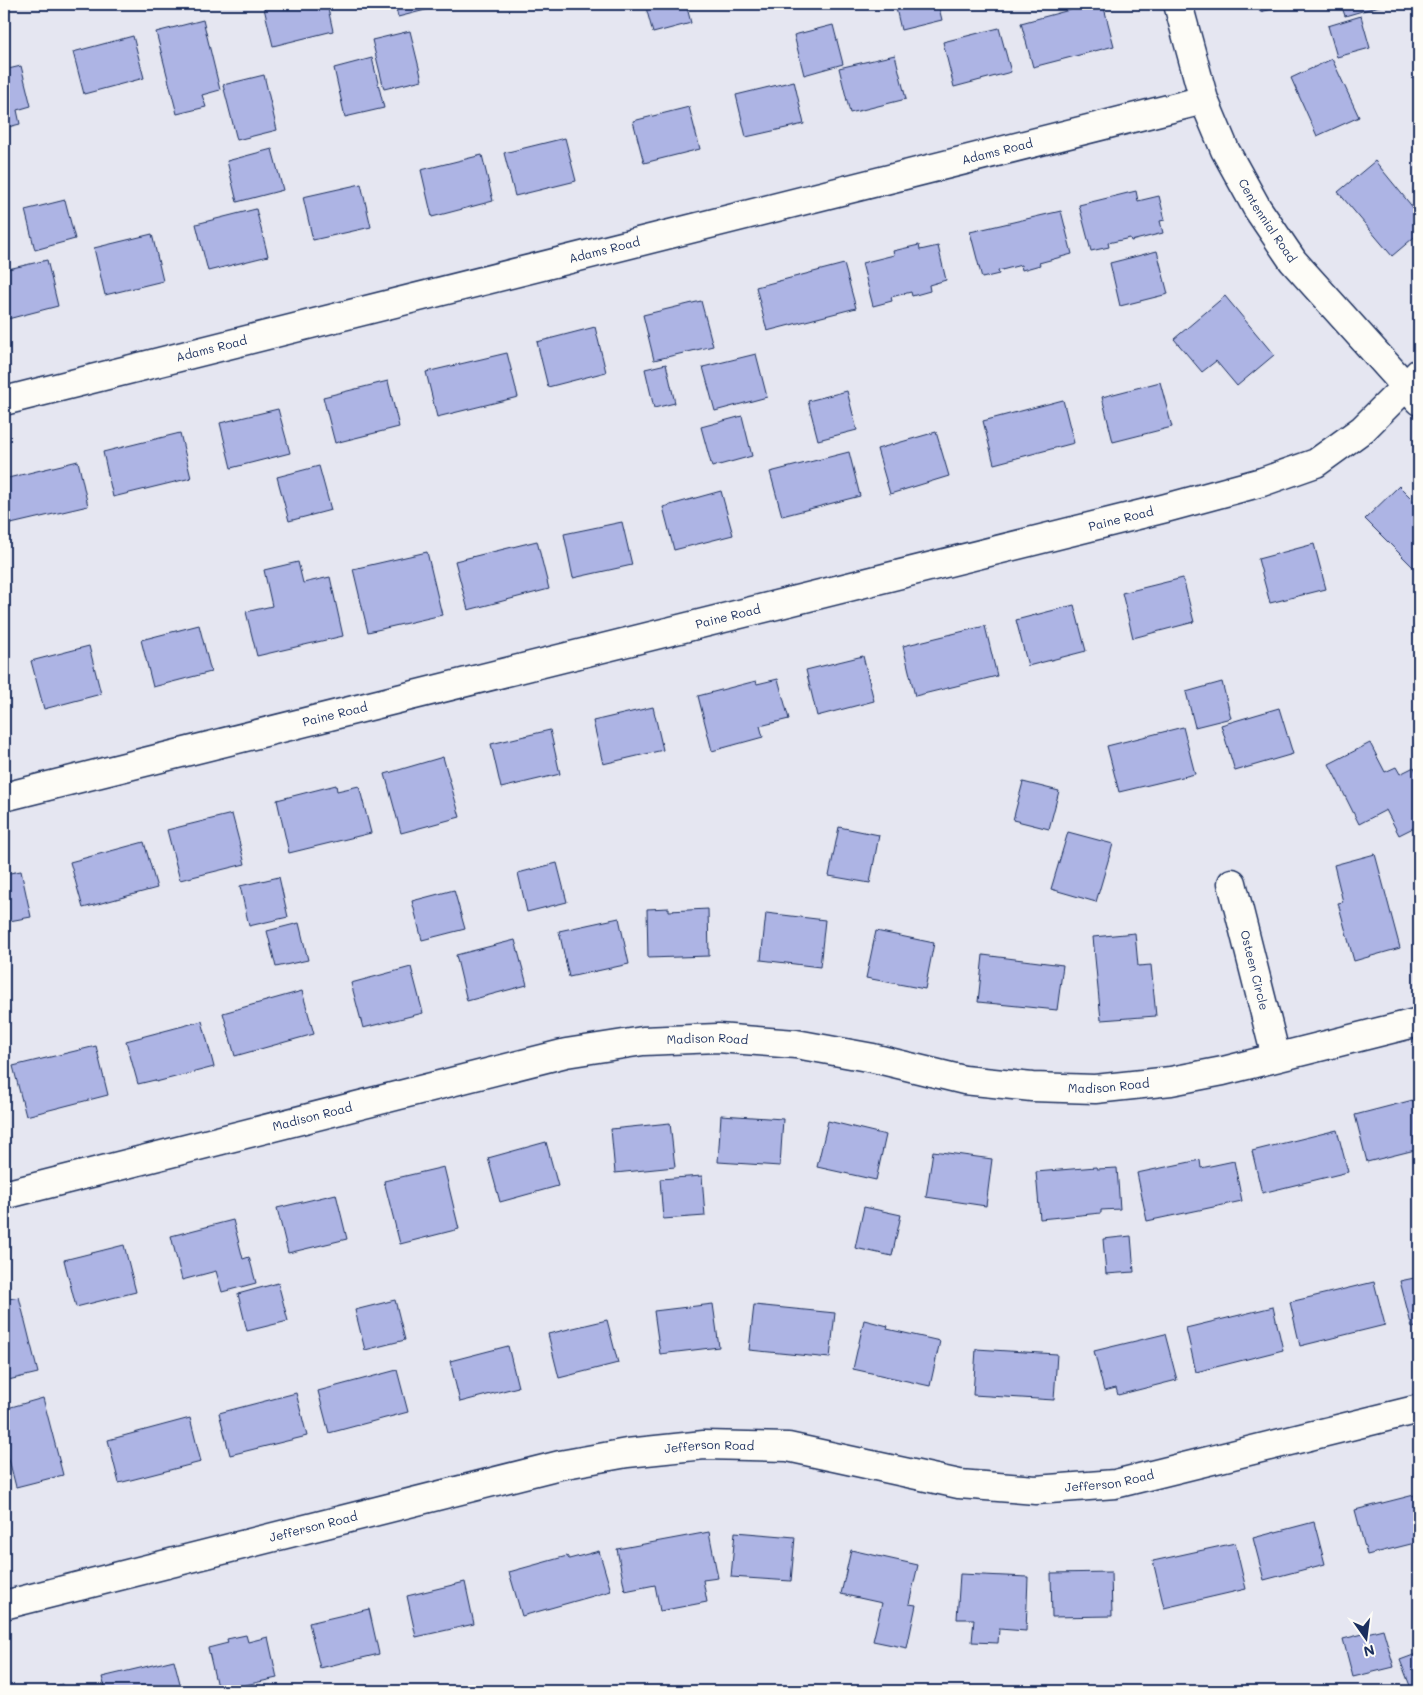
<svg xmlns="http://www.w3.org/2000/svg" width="1423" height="1695" font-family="Mali,sans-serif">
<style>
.building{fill:#adb4e4;stroke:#1b2f5e}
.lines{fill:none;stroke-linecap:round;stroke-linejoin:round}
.minor-casing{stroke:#1b2f5e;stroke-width:31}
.minor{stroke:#fdfcf7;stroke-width:28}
.labels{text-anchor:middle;stroke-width:4.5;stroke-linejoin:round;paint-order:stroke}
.street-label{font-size:12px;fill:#1b2f5e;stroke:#fdfcf7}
</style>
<rect width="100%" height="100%" fill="#e5e6f1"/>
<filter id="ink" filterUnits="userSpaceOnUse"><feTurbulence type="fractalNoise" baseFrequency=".02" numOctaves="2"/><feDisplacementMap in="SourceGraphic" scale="10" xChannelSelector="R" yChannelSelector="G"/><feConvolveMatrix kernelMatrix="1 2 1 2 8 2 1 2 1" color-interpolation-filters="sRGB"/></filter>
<g filter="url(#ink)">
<g class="building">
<polygon points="263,4 327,4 333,31 273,46"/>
<polygon points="395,4 441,4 437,5 437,7 398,17"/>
<polygon points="645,4 686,4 691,23 653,33"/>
<polygon points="895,4 938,4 942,20 901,30"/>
<polygon points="1092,4 1103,4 1114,46 1033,67 1021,23"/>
<polygon points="1258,4 1293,4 1260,12"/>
<polygon points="1341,4 1383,4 1383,5 1345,16"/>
<polygon points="1361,16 1370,48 1337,57 1328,26"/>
<polygon points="203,20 220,90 202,95 206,107 177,114 156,32"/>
<polygon points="833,25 843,64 804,75 794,35"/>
<polygon points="999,28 1011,72 954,87 943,42"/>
<polygon points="410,31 422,80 384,89 372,40"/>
<polygon points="133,36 144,78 84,94 73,52"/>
<polygon points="895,55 906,99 850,113 839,68"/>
<polygon points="372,58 384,108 345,117 334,68"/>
<polygon points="1332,59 1359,117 1317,136 1291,78"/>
<polygon points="21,66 31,106 17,110 20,124 4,128 4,70"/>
<polygon points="264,75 277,130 237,140 223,85"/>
<polygon points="794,81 804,124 746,137 736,95"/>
<polygon points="689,107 700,149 644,163 633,121"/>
<polygon points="565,138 576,181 515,196 504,153"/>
<polygon points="272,149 283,190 237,202 227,161"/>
<polygon points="482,155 493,201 432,217 421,170"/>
<polygon points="1375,161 1419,215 1419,233 1392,256 1338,192"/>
<polygon points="361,184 371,227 313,240 303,197"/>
<polygon points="1136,191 1138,201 1159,196 1165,220 1160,221 1163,233 1131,241 1130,238 1108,243 1109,247 1091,251 1079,205"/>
<polygon points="65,200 75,239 35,250 25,210"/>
<polygon points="256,209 268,256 208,271 196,224"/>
<polygon points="1061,211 1072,254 1039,263 1040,265 1022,270 1021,265 998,271 999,274 982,278 970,232"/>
<polygon points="152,234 163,281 105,295 94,248"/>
<polygon points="919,245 920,250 938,246 946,280 929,285 930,291 912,296 911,292 891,297 892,301 873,306 862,263 894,255 893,251"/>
<polygon points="1157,251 1168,294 1120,306 1110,263"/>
<polygon points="47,260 58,306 4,320 4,270"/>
<polygon points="844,264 856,308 767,331 756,287"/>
<polygon points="1225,296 1274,355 1237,386 1216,361 1202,372 1174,339"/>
<polygon points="701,301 713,346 654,360 643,315"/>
<polygon points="595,327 606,372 548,387 537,342"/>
<polygon points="507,353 518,397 437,417 426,372"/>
<polygon points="756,354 767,397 715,411 703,367"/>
<polygon points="666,364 675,403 654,408 645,369"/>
<polygon points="388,381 399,427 335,443 323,397"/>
<polygon points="1160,382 1172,427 1113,442 1102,397"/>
<polygon points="847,391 857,430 818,440 808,401"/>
<polygon points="1063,400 1074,443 994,464 983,421"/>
<polygon points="278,409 290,453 231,468 220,423"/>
<polygon points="742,416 752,456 712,467 701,427"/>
<polygon points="936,432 949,476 890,494 877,449"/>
<polygon points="180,433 191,478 113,497 103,452"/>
<polygon points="849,452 860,496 782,516 770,472"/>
<polygon points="78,461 88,506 11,524 4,494 4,479"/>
<polygon points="319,466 331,510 289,521 277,477"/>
<polygon points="1399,486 1419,506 1419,573 1365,519"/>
<polygon points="721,491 733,535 674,550 663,507"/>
<polygon points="622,522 632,565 573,578 564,534"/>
<polygon points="537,541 549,589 468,610 455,561"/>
<polygon points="1314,544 1326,589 1270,603 1258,559"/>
<polygon points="427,552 442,615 368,632 353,569"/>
<polygon points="298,562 303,583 330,577 343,636 257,656 246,612 272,606 264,570"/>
<polygon points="1183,578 1194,622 1133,638 1122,593"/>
<polygon points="1074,605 1086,651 1028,666 1016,620"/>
<polygon points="199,625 211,672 153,687 141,640"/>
<polygon points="985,626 997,676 915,696 903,646"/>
<polygon points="89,646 101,694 44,709 31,661"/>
<polygon points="863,656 874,701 817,716 806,670"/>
<polygon points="778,679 789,719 760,726 763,737 712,751 698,696 756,681 757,684"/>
<polygon points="1222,682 1231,718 1195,727 1186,692"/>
<polygon points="653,707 663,750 603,764 593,721"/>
<polygon points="1279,708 1293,754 1235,771 1221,725"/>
<polygon points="1183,727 1195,774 1119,792 1107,746"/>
<polygon points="550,730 560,774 501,788 491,744"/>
<polygon points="1370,743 1385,772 1396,767 1400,774 1414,767 1419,777 1419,825 1399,835 1386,810 1359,824 1329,764"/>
<polygon points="443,757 460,817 401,833 385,774"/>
<polygon points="1023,782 1059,791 1049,829 1013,820"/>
<polygon points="336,785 337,791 359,786 371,833 289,853 277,800"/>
<polygon points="232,814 245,864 180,880 167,830"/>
<polygon points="839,827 879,835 870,883 829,876"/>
<polygon points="1068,832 1113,844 1096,902 1051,889"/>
<polygon points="144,842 157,888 83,908 70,862"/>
<polygon points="1375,854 1400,948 1354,961 1338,903 1343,902 1334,865"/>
<polygon points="557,863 567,902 527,912 518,873"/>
<polygon points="21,871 31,917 4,922 4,874"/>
<polygon points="279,877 288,917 249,926 240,886"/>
<polygon points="454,890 465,929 422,940 412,901"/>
<polygon points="669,908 669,911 708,909 709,956 648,958 647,909"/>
<polygon points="766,913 825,920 820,967 761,960"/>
<polygon points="619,918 629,964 569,977 559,931"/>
<polygon points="299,923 308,960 276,967 267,931"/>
<polygon points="876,931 934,943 925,989 866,978"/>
<polygon points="1135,933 1138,966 1151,965 1156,1016 1101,1020 1093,937"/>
<polygon points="515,940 527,985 467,1001 456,955"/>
<polygon points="983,955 1063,965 1057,1010 978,1002"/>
<polygon points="411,967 423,1013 363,1028 351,983"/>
<polygon points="302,991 314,1034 235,1056 223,1013"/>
<polygon points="202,1021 214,1067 156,1082 155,1080 138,1084 126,1041"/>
<polygon points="96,1046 108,1095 26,1116 13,1066"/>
<polygon points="1413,1100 1414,1103 1419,1102 1419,1149 1367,1162 1355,1115"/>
<polygon points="721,1115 783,1119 780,1166 718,1162"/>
<polygon points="828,1121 886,1135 876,1180 817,1167"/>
<polygon points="670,1123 675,1167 615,1173 611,1129"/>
<polygon points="1337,1130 1348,1172 1262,1193 1252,1151"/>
<polygon points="546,1142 558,1186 500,1202 488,1158"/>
<polygon points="933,1151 992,1159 986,1206 926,1197"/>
<polygon points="1200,1160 1201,1168 1234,1161 1242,1201 1147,1221 1137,1173"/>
<polygon points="444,1167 459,1229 400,1244 384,1181"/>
<polygon points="1096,1167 1097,1169 1117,1168 1120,1209 1101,1210 1101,1213 1040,1219 1036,1172"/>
<polygon points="702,1176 705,1216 663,1219 660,1179"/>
<polygon points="336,1194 347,1239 288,1253 277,1208"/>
<polygon points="864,1207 901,1215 892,1256 855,1248"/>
<polygon points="233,1220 243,1259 249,1257 256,1283 222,1292 216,1271 182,1280 171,1236"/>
<polygon points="1131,1236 1134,1272 1106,1274 1103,1239"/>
<polygon points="124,1245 136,1292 76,1307 64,1260"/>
<polygon points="1419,1277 1419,1326 1412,1328 1400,1281"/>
<polygon points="1374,1282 1385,1325 1300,1346 1290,1302"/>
<polygon points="278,1283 288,1321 247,1331 238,1294"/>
<polygon points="19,1297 38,1373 4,1381 4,1300"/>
<polygon points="395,1300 405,1340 365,1350 355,1310"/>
<polygon points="713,1304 719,1347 660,1354 654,1311"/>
<polygon points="754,1305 835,1313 830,1358 749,1350"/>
<polygon points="1273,1307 1283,1350 1196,1372 1186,1328"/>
<polygon points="607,1320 618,1363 559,1378 548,1334"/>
<polygon points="864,1320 888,1326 887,1329 940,1341 930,1386 853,1369"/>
<polygon points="1165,1334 1177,1380 1118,1395 1116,1388 1104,1391 1094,1351"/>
<polygon points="508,1346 518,1387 460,1402 450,1361"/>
<polygon points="976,1349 1057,1354 1054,1400 973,1395"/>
<polygon points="397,1370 408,1412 329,1433 318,1391"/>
<polygon points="296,1393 307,1436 230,1455 219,1413"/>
<polygon points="43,1398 63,1475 16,1487 4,1440 4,1409"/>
<polygon points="190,1418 201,1462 119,1483 108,1440"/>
<polygon points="1414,1495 1419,1516 1419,1542 1367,1555 1355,1510"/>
<polygon points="1314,1522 1325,1564 1264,1580 1253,1538"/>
<polygon points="709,1532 718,1578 703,1580 707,1602 660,1611 655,1585 625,1591 617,1549"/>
<polygon points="735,1532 795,1537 791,1581 731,1577"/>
<polygon points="1235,1543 1246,1589 1164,1608 1153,1561"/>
<polygon points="851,1550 918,1565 909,1604 916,1605 907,1648 873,1641 882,1603 841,1594"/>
<polygon points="599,1551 611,1591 522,1616 509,1572 567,1556 569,1559"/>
<polygon points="1111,1572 1112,1616 1052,1617 1051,1573"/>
<polygon points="960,1574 1028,1577 1026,1631 999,1629 998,1643 972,1642 974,1619 957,1619"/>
<polygon points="465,1582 474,1624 416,1637 407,1596"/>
<polygon points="369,1609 379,1654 320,1668 309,1623"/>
<polygon points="1383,1629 1394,1667 1353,1677 1343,1639"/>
<polygon points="246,1635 248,1642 268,1637 277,1678 218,1691 208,1648 228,1643 227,1639"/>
<polygon points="1419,1653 1419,1691 1412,1691 1400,1660"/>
<polygon points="174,1660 182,1691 106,1691 102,1677"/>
<polygon points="62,1684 64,1691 33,1691"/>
</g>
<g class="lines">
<g class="minor-casing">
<g id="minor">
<path id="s1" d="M1178,4L1204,100L1225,150L1257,208L1293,261L1419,401"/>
<path id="s2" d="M4,401L1204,100"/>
<path id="s3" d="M4,797L1166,508L1262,482L1316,463L1363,429L1419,373"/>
<path id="s4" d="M1232,883L1276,1057"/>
<path id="s5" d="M4,1195L566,1053L643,1041L718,1038L796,1044L873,1058L964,1080L1032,1087L1095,1089L1171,1081L1223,1071L1419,1022"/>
<path id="s6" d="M4,1605L560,1465L627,1453L704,1445L788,1447L959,1484L1036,1490L1115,1484L1419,1409"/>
</g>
</g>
<use href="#minor" class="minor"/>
</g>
</g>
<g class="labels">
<g class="street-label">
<text dy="4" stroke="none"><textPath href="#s2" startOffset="1024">Adams Road</textPath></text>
<text dy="4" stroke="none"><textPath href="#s1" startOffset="236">Centennial Road</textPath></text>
<text dy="4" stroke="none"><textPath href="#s2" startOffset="619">Adams Road</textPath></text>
<text dy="4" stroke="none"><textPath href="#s2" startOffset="214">Adams Road</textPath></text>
<text dy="4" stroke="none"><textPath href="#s3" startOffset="1151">Paine Road</textPath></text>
<text dy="4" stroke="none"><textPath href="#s3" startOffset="746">Paine Road</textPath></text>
<text dy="4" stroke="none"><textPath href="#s3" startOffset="341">Paine Road</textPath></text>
<text dy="4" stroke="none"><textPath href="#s4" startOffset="90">Osteen Circle</textPath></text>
<text dy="4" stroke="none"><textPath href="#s5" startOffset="722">Madison Road</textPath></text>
<text dy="4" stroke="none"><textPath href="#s5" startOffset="1128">Madison Road</textPath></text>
<text dy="4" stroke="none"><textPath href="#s5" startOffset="318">Madison Road</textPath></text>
<text dy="4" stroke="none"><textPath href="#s6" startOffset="724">Jefferson Road</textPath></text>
<text dy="4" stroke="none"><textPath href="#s6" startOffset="1129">Jefferson Road</textPath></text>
<text dy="4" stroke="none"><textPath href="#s6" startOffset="319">Jefferson Road</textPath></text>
</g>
</g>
<rect width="1423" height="1695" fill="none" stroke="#fdfcf7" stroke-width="20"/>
<rect x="10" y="10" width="1403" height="1675" fill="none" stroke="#1b2f5e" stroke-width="2" filter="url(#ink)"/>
<g transform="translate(1366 1638) rotate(166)" stroke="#fdfcf7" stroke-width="4" paint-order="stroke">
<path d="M0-4L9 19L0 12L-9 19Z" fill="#1b2f5e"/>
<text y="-8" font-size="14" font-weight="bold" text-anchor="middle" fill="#1b2f5e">N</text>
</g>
</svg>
